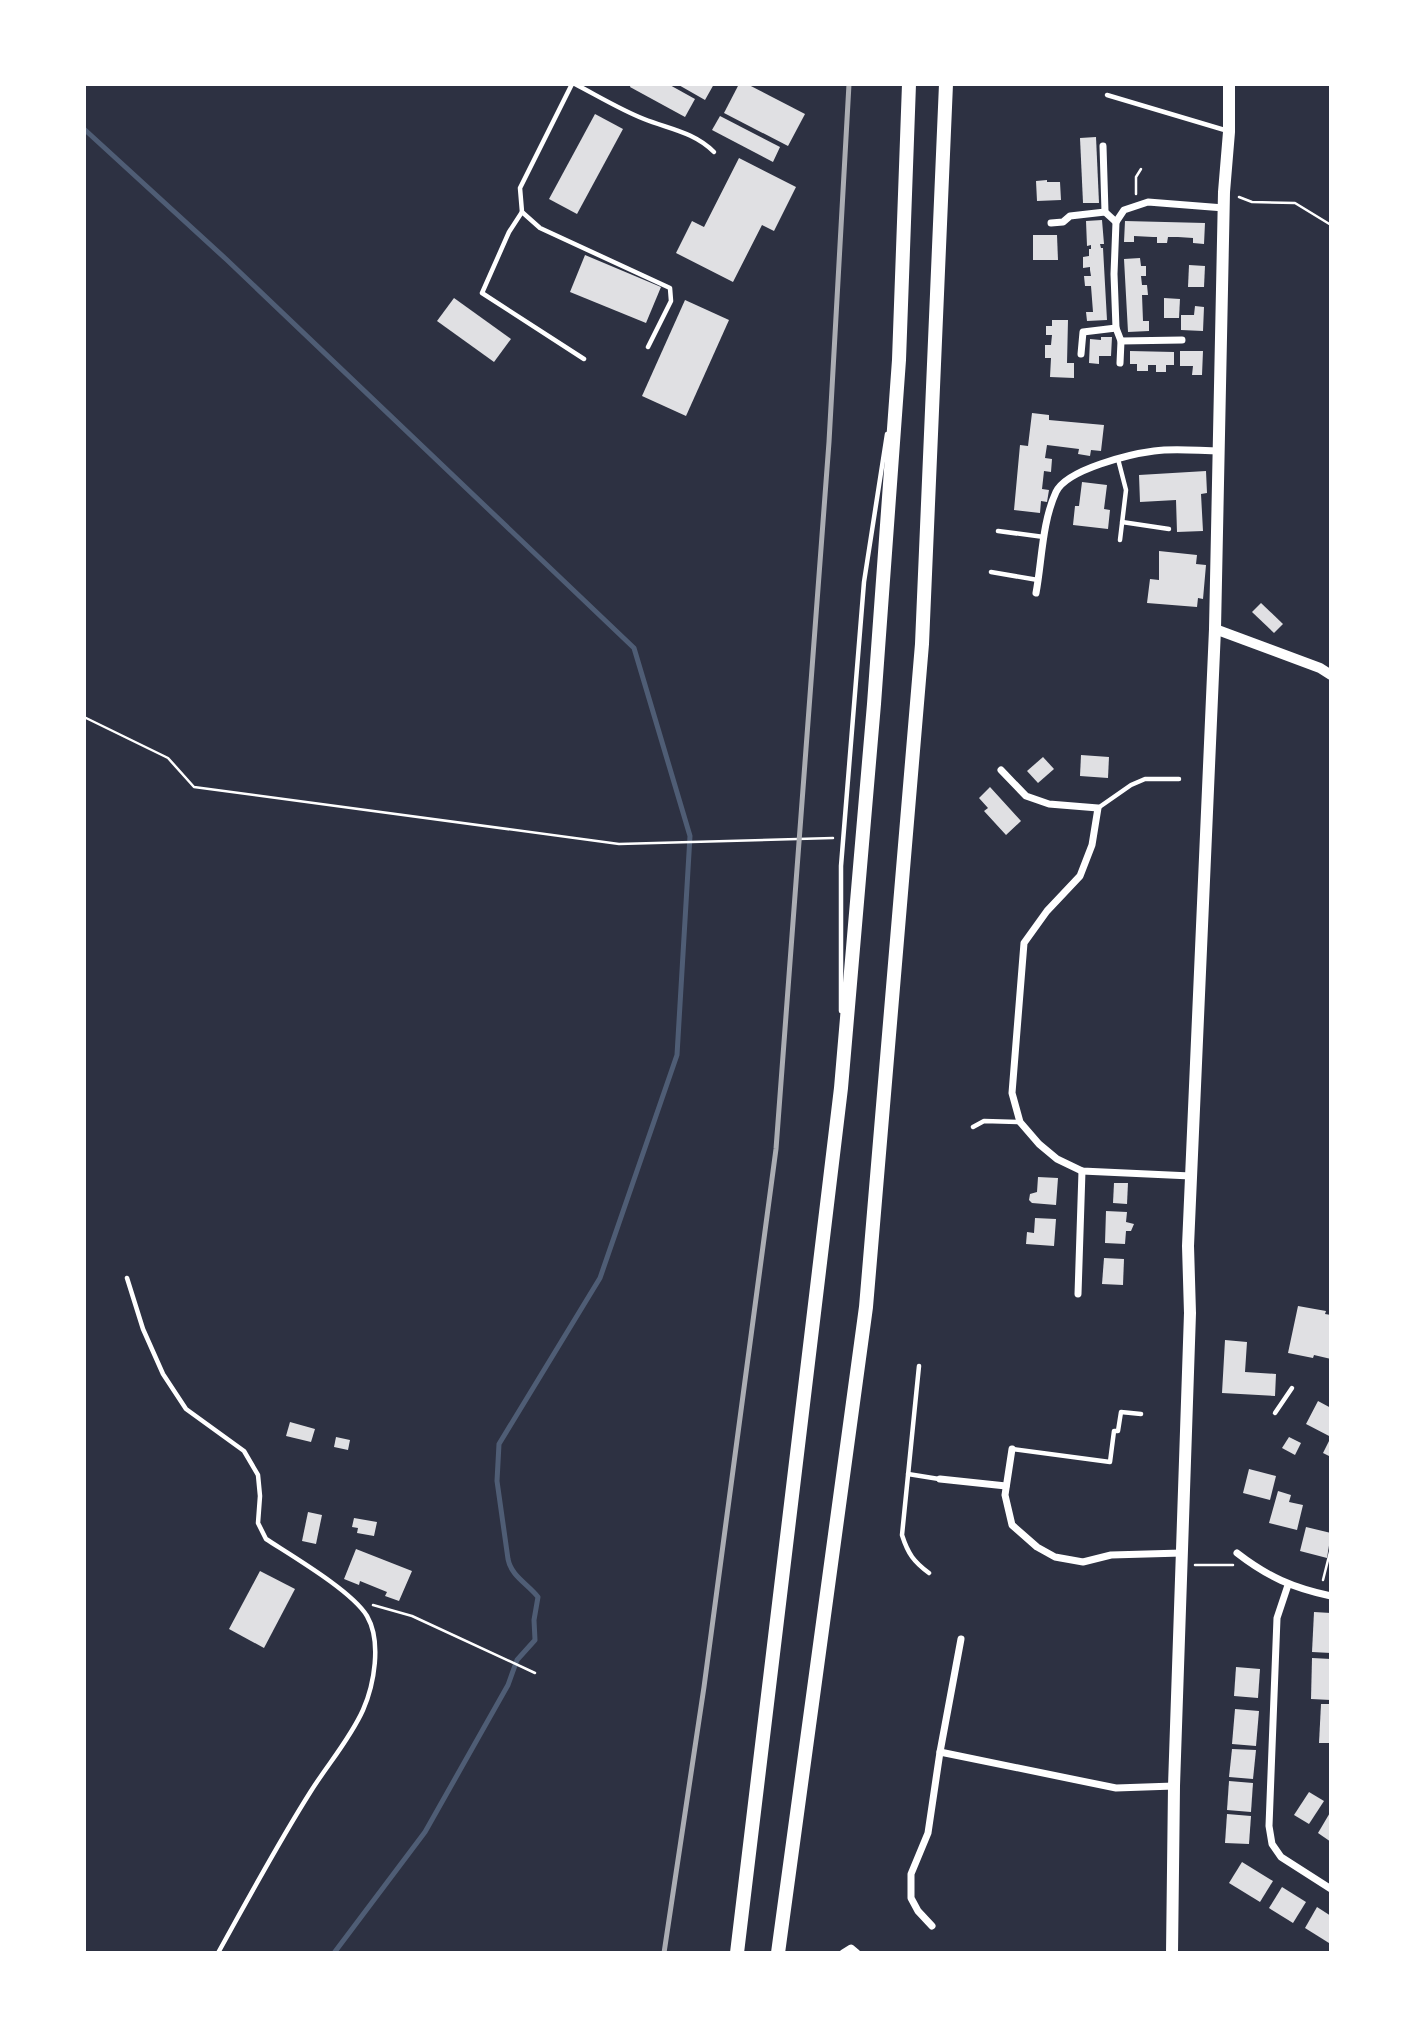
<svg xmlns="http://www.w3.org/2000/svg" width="1415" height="2037" font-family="'PT Sans Narrow',sans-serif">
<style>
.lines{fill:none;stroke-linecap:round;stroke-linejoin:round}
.stream{stroke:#4f5d75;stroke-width:5}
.building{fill:#e0e0e3}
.path{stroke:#fff;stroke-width:2.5}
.service{stroke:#fff;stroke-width:4.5}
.minor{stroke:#fff;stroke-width:7}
.tertiary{stroke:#fff;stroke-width:10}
.secondary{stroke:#fff;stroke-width:12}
.trunk{stroke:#fff;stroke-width:14}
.rail{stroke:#abadb3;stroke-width:5}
</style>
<rect width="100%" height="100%" fill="#2d3142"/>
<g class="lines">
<path class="stream" d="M84,129L227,260L634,648L690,836L677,1055L600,1278L499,1444L497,1481L508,1559C511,1576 528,1584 538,1597L534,1620L535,1640L517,1660L508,1685L425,1832L334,1953"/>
</g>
<g class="building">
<polygon points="631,84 668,84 695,99 685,117 630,87"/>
<polygon points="677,84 714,84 705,100"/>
<polygon points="739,84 747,84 805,114 788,146 724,113"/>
<polygon points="595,114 623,129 577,214 549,199"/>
<polygon points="720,116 780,147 773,162 712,130"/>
<polygon points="1096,137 1099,203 1083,203 1080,138"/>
<polygon points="739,158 796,187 774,231 762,225 733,282 676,253 692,221 704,227"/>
<polygon points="1047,180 1047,182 1060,182 1061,200 1037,201 1036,181"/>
<polygon points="1102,220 1104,244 1100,244 1101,248 1103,248 1107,320 1087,321 1086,312 1093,312 1091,286 1085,286 1084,276 1091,276 1090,270 1090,267 1083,268 1083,257 1089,256 1089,249 1091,249 1091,245 1087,246 1086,221"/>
<polygon points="1125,221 1205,223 1204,244 1193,243 1193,238 1178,237 1168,237 1167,243 1157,243 1157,237 1153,237 1134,236 1134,242 1124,242"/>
<polygon points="1033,235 1057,235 1058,260 1033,260"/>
<polygon points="585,255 661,287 646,323 570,292"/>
<polygon points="1140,258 1141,266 1146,266 1146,276 1141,276 1142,285 1147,285 1148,295 1142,295 1143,321 1149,321 1149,331 1128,332 1124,259"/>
<polygon points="1189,265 1205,266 1204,287 1188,287"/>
<polygon points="454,298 511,339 494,362 437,321"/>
<polygon points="1164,298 1180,299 1179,318 1164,318"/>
<polygon points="685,300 729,320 686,416 642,396"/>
<polygon points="1195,306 1204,307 1203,331 1181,330 1181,315 1194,315"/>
<polygon points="1052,320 1068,320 1067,363 1074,363 1074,378 1050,377 1051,358 1045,358 1045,345 1051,345 1052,335 1046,335 1046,326 1052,326"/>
<polygon points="1101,337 1112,337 1111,356 1099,356 1099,364 1089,363 1090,339 1101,340"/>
<polygon points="1130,351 1174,352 1174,365 1166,365 1166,372 1156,372 1156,365 1148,365 1148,371 1137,371 1137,364 1130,364"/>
<polygon points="1180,351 1203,351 1202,375 1192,375 1193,366 1180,366"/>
<polygon points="1032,413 1049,415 1049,420 1104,425 1101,451 1091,450 1090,456 1078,454 1079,449 1047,445 1045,458 1052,459 1051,472 1044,471 1042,489 1049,490 1047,502 1041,501 1040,513 1014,510 1020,445 1028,446"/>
<polygon points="1206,471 1207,493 1201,494 1203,531 1177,532 1176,500 1140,502 1139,475"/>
<polygon points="1082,482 1107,485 1104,509 1110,510 1108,529 1073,525 1075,506 1079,506"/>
<polygon points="1159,551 1197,555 1196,564 1206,565 1203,599 1198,598 1197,607 1147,603 1150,579 1159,580"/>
<polygon points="1261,603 1283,624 1274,633 1252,612"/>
<polygon points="1081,755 1109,757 1108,778 1080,776"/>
<polygon points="1043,757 1054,769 1038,783 1027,771"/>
<polygon points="990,787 1021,821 1006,835 984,811 988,808 979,798"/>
<polygon points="1038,1177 1058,1178 1056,1205 1032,1203 1029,1200 1030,1194 1037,1192"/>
<polygon points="1114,1183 1128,1183 1127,1204 1113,1203"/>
<polygon points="1106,1211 1127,1212 1126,1222 1134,1224 1131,1231 1126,1231 1125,1244 1105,1243"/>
<polygon points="1035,1218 1056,1219 1054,1246 1026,1244 1027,1232 1034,1233"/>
<polygon points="1104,1258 1124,1259 1123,1285 1102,1284"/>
<polygon points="1298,1306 1326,1311 1325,1314 1331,1315 1331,1359 1314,1355 1313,1358 1288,1353"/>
<polygon points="1225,1340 1247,1342 1245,1372 1276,1374 1275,1396 1222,1393"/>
<polygon points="1318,1401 1331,1408 1331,1457 1323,1453 1331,1437 1306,1424"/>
<polygon points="290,1422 315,1429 311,1442 286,1436"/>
<polygon points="336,1437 350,1440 348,1450 334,1447"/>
<polygon points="1289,1437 1301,1443 1295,1455 1282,1448"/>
<polygon points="1249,1469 1276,1476 1270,1500 1243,1493"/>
<polygon points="1278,1491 1291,1495 1289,1502 1303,1505 1297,1530 1269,1523"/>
<polygon points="308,1512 322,1515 316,1544 302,1541"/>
<polygon points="354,1518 377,1522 374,1536 357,1533 358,1528 352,1527"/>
<polygon points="1306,1527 1331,1533 1327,1558 1300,1551"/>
<polygon points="356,1549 412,1571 399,1601 385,1596 387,1592 360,1581 359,1585 344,1579"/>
<polygon points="260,1571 295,1589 264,1648 229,1629"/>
<polygon points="1314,1612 1331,1613 1331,1653 1312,1652"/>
<polygon points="1312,1658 1331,1659 1331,1700 1311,1699"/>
<polygon points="1236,1667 1260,1669 1258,1698 1234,1696"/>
<polygon points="1321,1704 1331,1704 1331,1743 1319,1743"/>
<polygon points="1235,1709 1259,1711 1256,1746 1232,1744"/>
<polygon points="1232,1749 1256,1750 1253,1779 1229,1777"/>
<polygon points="1229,1781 1253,1783 1251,1812 1227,1810"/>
<polygon points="1309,1792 1324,1801 1309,1824 1294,1815"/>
<polygon points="1331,1811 1331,1842 1318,1833"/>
<polygon points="1227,1814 1251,1816 1249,1844 1225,1843"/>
<polygon points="1242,1862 1273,1881 1260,1902 1229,1883"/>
<polygon points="1282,1887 1306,1902 1293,1923 1269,1908"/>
<polygon points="1317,1907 1331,1916 1331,1940 1329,1943 1305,1928"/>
</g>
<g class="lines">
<g class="path">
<polyline points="1136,194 1136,177 1141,169"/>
<polyline points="1239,197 1252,202 1295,203 1331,225"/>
<polyline points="84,717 168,758 194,787 619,844 833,838"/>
<polyline points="1195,1565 1233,1565"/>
<polyline points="1323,1580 1331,1548"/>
<polyline points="373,1605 412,1616 535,1673"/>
</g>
<g class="service">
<polyline points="572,84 520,188 522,212 540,228 670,288 671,301 648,347"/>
<path d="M575,84C598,96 621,110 644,119C669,129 694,132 714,152"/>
<polyline points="1107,95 1228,131"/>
<polyline points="522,212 509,232 482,293 584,359"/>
<polyline points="1118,459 1126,490 1120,540"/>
<polyline points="1122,522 1169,529"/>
<polyline points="998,531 1044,537"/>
<polyline points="991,572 1038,580"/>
<polyline points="1098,808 1131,785 1145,779 1179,779"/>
<polyline points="841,1011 841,866 864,582 887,434"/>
<polyline points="973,1127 984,1121 1019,1122"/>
<path d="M127,1278L143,1329L163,1374L186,1409L244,1451L258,1475L260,1496L258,1523L266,1539C292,1556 352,1591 367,1616C382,1642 374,1685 363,1710C350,1739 328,1764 311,1791C278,1843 248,1899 218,1953"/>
<path d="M919,1366L902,1535C908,1554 914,1562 929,1573"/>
<polyline points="1275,1413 1292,1388"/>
<polyline points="1012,1449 1110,1462 1114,1431 1118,1431 1121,1412 1141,1414"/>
<polyline points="908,1474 939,1479"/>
</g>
<g class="minor">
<polyline points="1103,146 1105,212 1116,222"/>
<polyline points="1051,223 1063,222 1070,216 1105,212"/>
<polyline points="1121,341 1182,340"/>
<polyline points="1081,354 1083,332 1116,328"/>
<polyline points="1120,363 1121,341 1116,328 1114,274 1116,222 1124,210 1148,202 1224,208"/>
<path d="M1036,593C1042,561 1042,522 1056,492C1067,469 1131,454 1154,451C1176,448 1199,451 1220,451"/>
<polyline points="1001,770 1026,796 1049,804 1098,808 1092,845 1080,876 1047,911 1024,943 1012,1093 1020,1122 1039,1144 1057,1159 1082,1171 1191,1176"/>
<polyline points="1078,1294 1082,1171"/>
<polyline points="1012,1449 1005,1495 1012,1525 1037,1547 1055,1557 1083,1562 1111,1555 1182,1553"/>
<polyline points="940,1479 1006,1486"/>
<path d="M1237,1553C1268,1577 1293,1588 1331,1596"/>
<polyline points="1288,1585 1277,1618 1269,1826 1272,1844 1281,1857 1331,1889"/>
<polyline points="940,1752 961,1639"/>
<polyline points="932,1926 918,1911 911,1898 911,1874 928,1833 940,1752 1116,1788 1174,1786"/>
<polyline points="843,1953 851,1948 857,1953"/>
</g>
<polyline class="tertiary" points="1215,629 1320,668 1331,675"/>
<polyline class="secondary" points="1172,1953 1174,1786 1190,1313 1188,1246 1215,629 1224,192 1229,132 1229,84"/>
<g class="trunk">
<polyline points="737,1953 841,1088 874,704 899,360 909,84"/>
<polyline points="778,1953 866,1307 922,644 946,84"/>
</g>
<polyline class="rail" points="664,1953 704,1687 776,1149 829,442 849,84"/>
</g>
<rect width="1415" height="2037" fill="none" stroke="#ffffff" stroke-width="172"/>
</svg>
